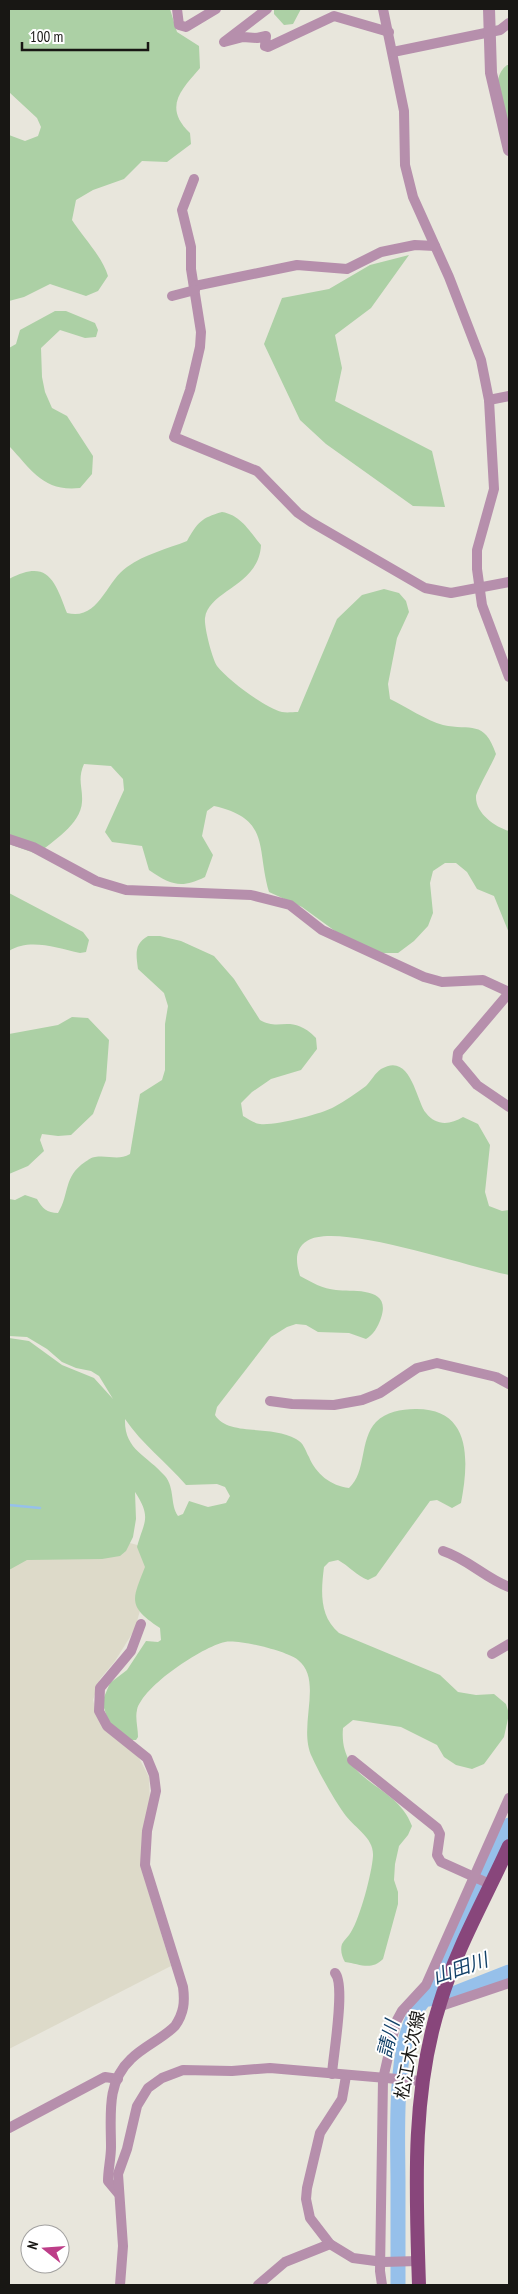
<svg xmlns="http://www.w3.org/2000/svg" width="518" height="2294" font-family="'PT Sans Narrow','Noto Sans JP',sans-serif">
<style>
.built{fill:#dddac9}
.green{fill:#acd0a5;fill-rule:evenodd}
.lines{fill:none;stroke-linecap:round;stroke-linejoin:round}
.stream{stroke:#96c0ea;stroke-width:2.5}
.river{stroke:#96c0ea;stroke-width:15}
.minor{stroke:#b68fac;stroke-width:10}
.tertiary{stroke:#b68fac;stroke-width:12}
.primary{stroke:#88467b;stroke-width:14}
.labels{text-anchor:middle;stroke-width:4;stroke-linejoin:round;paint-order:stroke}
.street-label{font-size:18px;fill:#181714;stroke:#fff}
.water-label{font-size:19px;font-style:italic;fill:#144269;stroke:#fff}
</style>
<rect width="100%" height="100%" fill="#e8e6dc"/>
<polygon class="built" points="117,1520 130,1543 141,1546 145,1561 145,1592 135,1629 115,1661 100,1679 93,1700 97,1715 139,1758 149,1777 150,1802 145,1880 171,1966 9,2049 9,1546"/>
<g class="green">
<path d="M9,9H170L177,32L199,46L200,68C181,90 163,107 190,133L191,144L167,162L142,161L124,179L93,190L76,200L72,220C83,237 103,258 108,276L98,291L86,296L50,284L24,297L9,301V135L25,141L38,136L41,127L37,118L9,92Z"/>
<polygon points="274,9 301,9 293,24 284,25 274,14"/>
<path d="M507,65H509V132C504,113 487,80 507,65Z"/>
<polygon points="409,255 371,308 335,335 342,368 335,401 432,451 445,507 413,506 326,444 300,420 264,344 282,298 329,289 370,265"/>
<path d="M55,311H66L95,323L98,330L96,337L85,338L60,330L41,348L42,377L45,392L52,408L67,416L93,456L92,474L80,488C43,492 32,470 9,446V348L16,344L20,330Z"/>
<path d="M222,512C241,515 250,532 261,545C259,586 209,590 205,618C204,627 212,658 217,666C228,680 265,708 282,712C287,713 293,712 298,712L337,619L362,595L384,589L399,593L406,601L409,612L397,638L388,684L390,699C405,706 427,721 443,725C471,731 484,719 496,754C493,762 477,790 476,796C475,813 495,827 509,831V933L494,896L477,889L467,872L456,863H445L433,871L430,883L433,913L428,926L414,941L398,953H382L346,939L302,907L269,892C256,847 271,819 214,806L207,811L202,836L213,855L205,877C181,889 171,885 149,870L142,846L112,842L105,832L124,790L123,779L111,766L84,764C77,780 83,787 82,802C81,824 52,842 37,854L9,844V579C48,558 55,581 67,613C99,621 106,581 127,567C145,554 167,549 187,541C198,522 201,518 222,512Z"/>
<path d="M9,893L83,932L89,940L86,952L80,953C56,948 30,938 9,951Z"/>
<path d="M148,936H160L181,941L214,956L234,979L260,1020C280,1032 291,1013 316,1038L317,1049L301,1070L271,1079L252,1092L241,1103L243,1116C248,1119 254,1123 260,1124C274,1126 322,1114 334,1107C345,1101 356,1093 366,1086C371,1081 375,1073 381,1069C411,1051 416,1101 426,1113C436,1126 450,1125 463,1117L478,1124L490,1145L485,1192L489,1206L502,1211L509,1210V1275C471,1268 337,1221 307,1241C294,1249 296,1263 300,1276C311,1282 323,1289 336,1290C353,1292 392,1286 381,1318C378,1327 373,1335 366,1339L349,1333L318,1332L306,1325L296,1324L287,1327L271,1337L217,1407L215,1415C228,1437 271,1424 296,1439C304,1443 305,1450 309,1457C316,1474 331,1486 349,1488C367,1472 359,1440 376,1422C386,1412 401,1409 415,1409C472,1408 469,1461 461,1503L452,1508L437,1500L430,1501L376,1576L368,1580C357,1576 349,1566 338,1560L329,1562L324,1567C321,1591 319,1616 339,1633L440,1675L458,1692L476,1695L494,1694L506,1704L509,1714L504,1737L484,1764L472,1769L456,1765L444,1757L437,1745L401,1727L353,1720L343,1728C338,1784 396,1782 412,1826L408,1835L399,1846L395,1864L394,1880L398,1892V1904L383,1959C371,1971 360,1964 345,1962C342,1957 340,1950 342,1944C344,1940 349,1936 351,1932C360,1918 372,1873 373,1856C374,1838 356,1829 346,1816C336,1803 319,1773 312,1757C297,1726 324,1681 298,1660C287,1651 238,1639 225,1642C202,1647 143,1686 137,1710C135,1718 138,1728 138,1737L136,1740H131L109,1723L102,1702L110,1683L127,1670L146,1641L158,1642L161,1640L160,1628C127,1606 132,1600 145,1567L137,1547C144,1521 152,1518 135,1492L136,1519L133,1537L126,1551L120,1556L102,1559L27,1560L9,1570V1338L29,1341L62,1365L94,1378L113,1399L99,1376L91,1371L76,1368L62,1362L47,1349L27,1337L9,1336V1199L15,1200L25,1195L37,1199C42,1208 47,1213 58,1213C70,1193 63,1177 85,1162C88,1160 92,1157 95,1157C109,1155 118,1161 130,1154L140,1094L162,1080L165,1070V1024L168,1006L164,993L138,969C136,954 134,944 148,936ZM125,1419C142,1444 166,1462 186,1485L217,1484L225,1487L230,1496L226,1503L208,1507L189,1501L183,1514L178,1516C170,1505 175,1488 165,1476C147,1455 124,1450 125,1419Z"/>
<polygon points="72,1017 88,1018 109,1040 106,1080 93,1114 71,1135 58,1136 42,1134 40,1140 44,1151 28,1166 9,1174 9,1034 58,1025"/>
</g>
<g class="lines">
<polyline class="stream" points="9,1505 40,1508"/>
<g class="river">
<polyline points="429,1999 453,1994 509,1972"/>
<path d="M398,2285C398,2251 398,2217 398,2183C398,2135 392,2037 423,2001L509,1825"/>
</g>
<g class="minor">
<polyline points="177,9 179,25 186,27 216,9"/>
<polyline points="267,9 224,42 243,37 257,38 266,36 265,46 268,47 334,16 389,32"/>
<polyline points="383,9 404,111 405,165 413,197 449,277 481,360 489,400 494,489 477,550 477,569 482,605 509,677"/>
<polyline points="393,52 500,30 509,23"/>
<polyline points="194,179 182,210 191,247 191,269 201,332 200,347 190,390 174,437 257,471 298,513 311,522 425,588 451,593 509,582"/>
<polyline points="195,286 297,265 347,269 381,252 415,245 435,246"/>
<polyline points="172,296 195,290"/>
<polyline points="489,400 509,396"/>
<polyline points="9,839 33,847 96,881 126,890 251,895 290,905 322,930 424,977 442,982 483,980 509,992"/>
<polyline points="509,993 458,1053 457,1061 477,1085 509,1107"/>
<polyline points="270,1401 292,1404 334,1405 362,1400 380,1393 417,1368 437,1363 496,1377 509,1384"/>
<path d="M443,1551C468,1559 485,1578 509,1587"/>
<polyline points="492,1654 509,1644"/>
<polyline points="352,1760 437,1828 440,1834 437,1855 441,1862 492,1885"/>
<polyline points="438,2007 509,1983"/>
<path d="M332,2074C333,2056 346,1985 335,1973"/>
<polyline points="346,2076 342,2099 320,2133 307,2188 306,2199 310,2218 330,2244 353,2258 383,2262 418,2261"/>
<polyline points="9,2128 105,2077 118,2079"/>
<path d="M118,2193L108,2181C108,2170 111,2158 111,2147C111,2116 106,2082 131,2059C144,2046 162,2039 175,2026C184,2013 185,2002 183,1987L145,1865L147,1831L156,1791L154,1775L147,1758L107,1726L99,1711L100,1688L131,1651L141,1624"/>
<polyline points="120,2285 123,2246 118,2174 127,2149 137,2106 148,2088 162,2078 183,2070 232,2071 270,2068 421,2081"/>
<polyline points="258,2285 285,2262 330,2244"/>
<polyline points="382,2285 380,2271 383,2079 396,2022 402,2011 426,1985 509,1798"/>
</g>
<polyline class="tertiary" points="489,9 491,73 509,150"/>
<path class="primary" d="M419,2285C416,2191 411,2093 440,2003C456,1949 486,1897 509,1846"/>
</g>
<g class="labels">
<g class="street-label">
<text transform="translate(410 2055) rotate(-79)" y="6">松江木次線</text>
</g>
<g class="water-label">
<text transform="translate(460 1968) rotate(-19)" y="7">山田川</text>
<text transform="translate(388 2039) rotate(-77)" y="7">請川</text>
</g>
</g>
<rect width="518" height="2294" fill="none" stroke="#181714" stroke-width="20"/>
<g transform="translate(45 2249) rotate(287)"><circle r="24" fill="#ffffff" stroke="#a3a2a1"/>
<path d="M0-4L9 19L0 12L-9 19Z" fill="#bd3d88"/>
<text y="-8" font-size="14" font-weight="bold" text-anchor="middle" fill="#181714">N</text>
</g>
<path d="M22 42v8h126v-8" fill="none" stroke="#181714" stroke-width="2.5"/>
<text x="30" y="42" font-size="15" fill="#181714" stroke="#ffffff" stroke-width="4" paint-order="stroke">100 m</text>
</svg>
